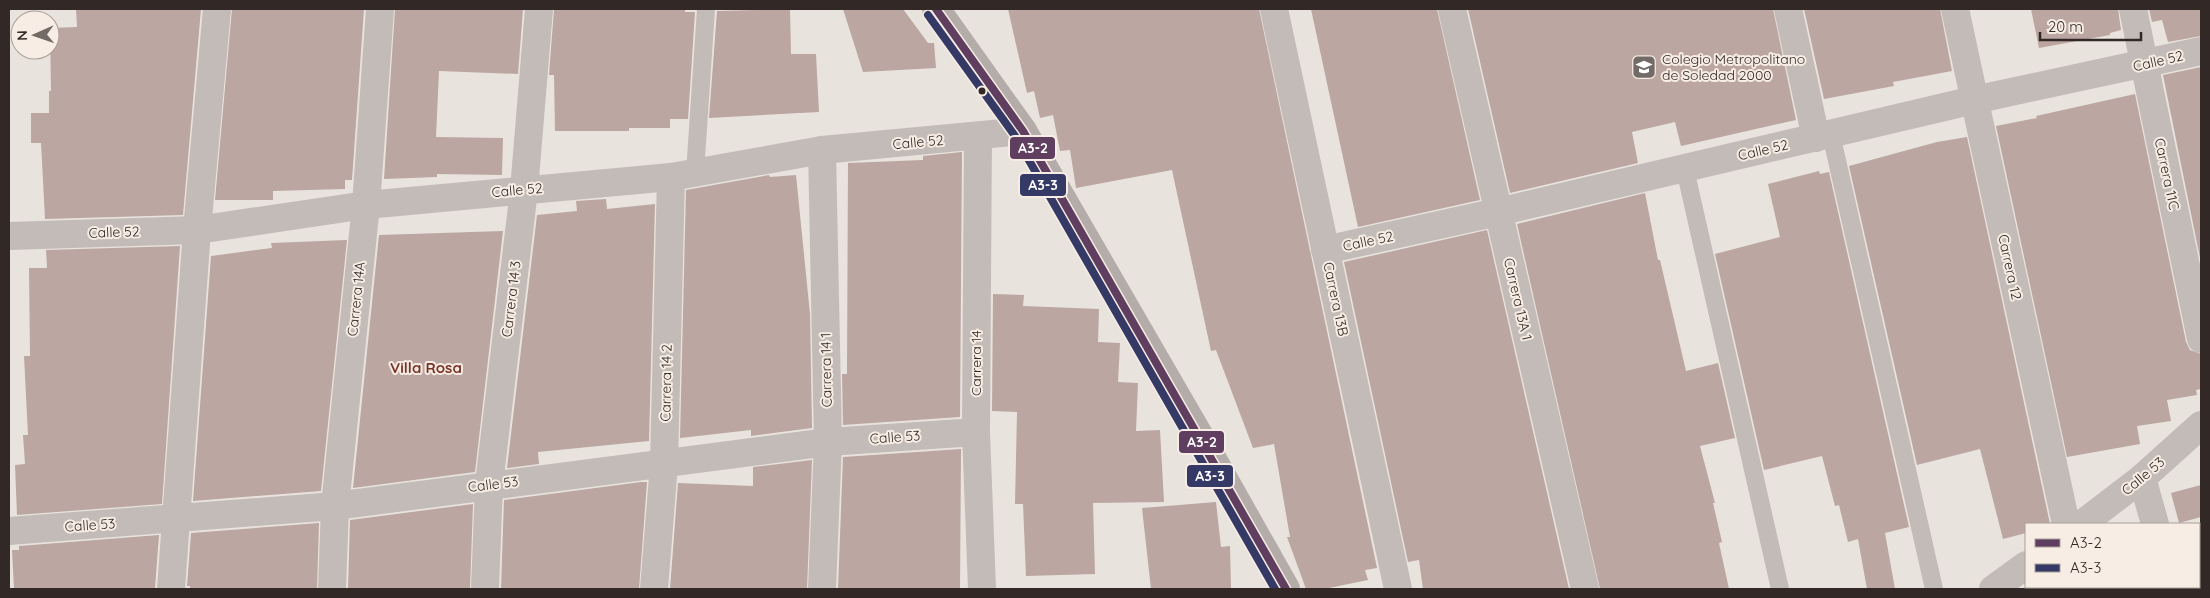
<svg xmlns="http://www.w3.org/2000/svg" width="2210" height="598" font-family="Quicksand,sans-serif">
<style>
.building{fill:#bba6a1}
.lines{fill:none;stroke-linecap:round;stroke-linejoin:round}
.service{stroke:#c2bbb7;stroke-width:18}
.minor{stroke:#c2bbb7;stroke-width:28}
.secondary{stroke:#b3aca8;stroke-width:28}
.bus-1-casing{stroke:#f7ede5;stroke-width:11}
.bus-2-casing{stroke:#f7ede5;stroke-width:11}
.bus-1{stroke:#603e5f;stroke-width:8}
.bus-2{stroke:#343965;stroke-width:8}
.bus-dot{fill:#322926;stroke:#f7ede5;stroke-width:2}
.labels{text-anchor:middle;stroke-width:4;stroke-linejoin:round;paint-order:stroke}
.poi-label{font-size:14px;fill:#322926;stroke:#f7ede5;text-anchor:start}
.street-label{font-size:14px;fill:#322926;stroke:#f7ede5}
.neighbourhood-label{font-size:15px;font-weight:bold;fill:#7a3427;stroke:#f7ede5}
.line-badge{stroke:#f7ede5;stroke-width:2}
.badge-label{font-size:14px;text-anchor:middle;font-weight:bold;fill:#fff}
</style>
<rect width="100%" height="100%" fill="#e9e3de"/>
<g class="building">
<polygon points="76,9 201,9 183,215 45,219 41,143 31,143 31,113 49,113 49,91 51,91 50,28 77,27"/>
<polygon points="232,9 364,9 352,180 345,180 345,189 273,191 273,200 215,200"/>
<polygon points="395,9 523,9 518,74 439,71 436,137 503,138 502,175 437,174 437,177 384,179"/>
<polygon points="554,9 685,9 685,12 695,12 688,119 670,119 670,128 629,128 629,131 555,131 554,75 549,75"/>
<polygon points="790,9 791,54 816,54 819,112 709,118 717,11"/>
<polygon points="843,9 903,9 928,43 934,43 936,68 863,72"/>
<polygon points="1008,9 1259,9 1377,568 1365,570 1368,580 1324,589 1306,589 1287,537 1290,537 1274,444 1253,448 1216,350 1211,351 1172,170 1076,188 1070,150 1060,151 1053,115 1040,118 1034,91 1027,93"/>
<polygon points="1311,9 1437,9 1480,200 1358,227"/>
<polygon points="1468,9 1773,9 1796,120 1681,146 1675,122 1632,132 1638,163 1510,193"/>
<polygon points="1804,9 1940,9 1952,71 1893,82 1894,86 1824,99"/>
<polygon points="2031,9 2118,9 2121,30 2110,33 2110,35 2039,48"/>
<polygon points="2149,9 2201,9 2201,36 2168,42 2162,20 2152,22"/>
<polygon points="2201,67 2201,263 2163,75"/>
<polygon points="2135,94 2186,342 2190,350 2201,354 2201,389 2196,390 2197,395 2167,400 2171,421 2137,426 2140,444 2067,457 1996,126 2037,118 2036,116"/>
<polygon points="1967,137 2050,524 2026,524 2026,533 2003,539 1980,449 1917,465 1849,166 1937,142"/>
<polygon points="962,152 960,417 843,425 842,374 847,374 848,163 923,160 923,156"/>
<polygon points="1819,171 1820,174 1829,172 1909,527 1885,533 1895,589 1867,589 1858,539 1848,542 1839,505 1835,506 1822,456 1764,470 1715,254 1780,237 1768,184"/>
<polygon points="769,175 770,177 796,175 810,314 812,428 751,436 751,430 680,438 686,190"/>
<polygon points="1645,193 1658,260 1660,260 1686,371 1718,363 1735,438 1700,446 1715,503 1713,503 1722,542 1719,543 1729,589 1600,589 1517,224"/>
<polygon points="606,199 607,209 655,204 649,441 538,452 539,464 507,468 537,215 577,211 576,201"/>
<polygon points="1487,230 1569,589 1423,589 1419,560 1408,562 1344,262"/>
<polygon points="503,231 475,472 353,488 379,235"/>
<polygon points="347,240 321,491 193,501 211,256 272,248 271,243"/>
<polygon points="180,246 162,504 17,515 15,465 25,464 23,435 28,435 24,356 30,356 29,268 47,268 46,250"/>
<polygon points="993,294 1024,295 1023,306 1099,309 1098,342 1120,343 1118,382 1138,383 1136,431 1160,430 1164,502 1093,503 1095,574 1026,576 1023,504 1015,504 1017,412 992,411"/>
<polygon points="961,449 960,589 838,589 843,457"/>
<polygon points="812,460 807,589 670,589 678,483 753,486 753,467"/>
<polygon points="641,482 647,482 639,589 501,589 504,500"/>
<polygon points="2201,485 2201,517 2179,523 2171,493"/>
<polygon points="1216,502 1221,547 1230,546 1231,589 1151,589 1142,508"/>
<polygon points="473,504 470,589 348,589 350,520"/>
<polygon points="319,523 317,589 190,589 190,586 187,586 191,533"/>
<polygon points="159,535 155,588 14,589 12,550 19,550 19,546"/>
</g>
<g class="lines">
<g class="service">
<polyline points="1831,134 1934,589"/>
<polyline points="1685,169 1780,589"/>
<polyline points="695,173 706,9"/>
</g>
<g class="minor">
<polyline points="1274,9 1398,589"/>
<polyline points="1452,9 1585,589"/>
<polyline points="1788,9 1816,138"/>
<polyline points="1955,9 2066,524"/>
<polyline points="2133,9 2201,339"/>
<polyline points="978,136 976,432 982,589"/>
<polyline points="822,150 828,442 822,589"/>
<polyline points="9,236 197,230 366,205 671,177 822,150 1023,131"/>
<polyline points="1325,250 1498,212 1974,100 2201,51"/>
<polyline points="2142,478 2155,524"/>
<polyline points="2082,524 2142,478 2201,425"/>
<polyline points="9,531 335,506 828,442 976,432"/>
<polyline points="2173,587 2173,589"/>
<polyline points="171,589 197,230 217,9"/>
<polyline points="332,589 335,506 366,205 380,9"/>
<polyline points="485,589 489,484 524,190 539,9"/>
<polyline points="654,589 664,464 671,177"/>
<polyline points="1993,589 2026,565"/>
</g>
<polyline class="secondary" points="936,9 1023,131 1202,440 1286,589"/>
<g class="bus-1-casing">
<polyline id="bus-1" points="936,9 1023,131 1286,589"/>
</g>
<g class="bus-2-casing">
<polyline id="bus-2" points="928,15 1015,136 1275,589"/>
</g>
<use href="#bus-1" class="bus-1"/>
<use href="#bus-2" class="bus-2"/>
</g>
<defs>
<g id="school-square" transform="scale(1.25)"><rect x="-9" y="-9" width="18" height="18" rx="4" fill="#726a66" stroke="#f7ede5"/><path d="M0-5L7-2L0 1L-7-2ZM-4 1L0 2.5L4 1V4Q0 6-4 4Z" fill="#fff"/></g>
</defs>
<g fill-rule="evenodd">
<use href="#school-square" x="1644" y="67"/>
</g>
<circle class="bus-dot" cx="982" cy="91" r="4.5"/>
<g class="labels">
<g class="poi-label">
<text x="1662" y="64">Colegio Metropolitano<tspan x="1662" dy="16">de Soledad 2000</tspan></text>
</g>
<g class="street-label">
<text transform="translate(2158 61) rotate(-13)" y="5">Calle 52</text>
<text transform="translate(918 142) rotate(-5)" y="5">Calle 52</text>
<text transform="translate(1763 150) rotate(-13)" y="5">Calle 52</text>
<text transform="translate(2167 174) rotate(78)" y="5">Carrera 11C</text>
<text transform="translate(517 190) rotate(-5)" y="5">Calle 52</text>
<text transform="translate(114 232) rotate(-2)" y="5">Calle 52</text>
<text transform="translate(1368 241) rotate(-12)" y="5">Calle 52</text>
<text transform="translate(2010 267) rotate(78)" y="5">Carrera 12</text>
<text transform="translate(356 299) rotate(-84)" y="5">Carrera 14A</text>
<text transform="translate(511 299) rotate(-83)" y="5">Carrera 14 3</text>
<text transform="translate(1336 299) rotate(78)" y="5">Carrera 13B</text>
<text transform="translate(1518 299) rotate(77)" y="5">Carrera 13A 1</text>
<text transform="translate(976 363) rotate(-90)" y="5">Carrera 14</text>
<text transform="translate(826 370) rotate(-91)" y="5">Carrera 14 1</text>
<text transform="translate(666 383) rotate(-89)" y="5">Carrera 14 2</text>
<text transform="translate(895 437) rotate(-4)" y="5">Calle 53</text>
<text transform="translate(2143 476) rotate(-40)" y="5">Calle 53</text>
<text transform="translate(493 484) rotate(-7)" y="5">Calle 53</text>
<text transform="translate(90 525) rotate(-4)" y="5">Calle 53</text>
</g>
<g class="neighbourhood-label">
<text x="426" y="373">Villa Rosa</text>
</g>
</g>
<g class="line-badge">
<rect x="1009" y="136" width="47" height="24" rx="5" fill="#603e5f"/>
<rect x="1019" y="173" width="48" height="24" rx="5" fill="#343965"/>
<rect x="1178" y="430" width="47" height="24" rx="5" fill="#603e5f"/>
<rect x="1186" y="464" width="48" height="24" rx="5" fill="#343965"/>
</g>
<g class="badge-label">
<text x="1033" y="153">A3-2</text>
<text x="1043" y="190">A3-3</text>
<text x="1202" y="447">A3-2</text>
<text x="1210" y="481">A3-3</text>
</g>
<rect width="2210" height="598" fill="none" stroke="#322926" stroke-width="20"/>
<rect x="2025" y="523" width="175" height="65" fill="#f7ede5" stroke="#a89f99"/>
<rect x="2035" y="539" width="25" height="8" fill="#603e5f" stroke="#a89f99"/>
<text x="2070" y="548" font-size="15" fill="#322926">A3-2</text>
<rect x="2035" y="564" width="25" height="8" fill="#343965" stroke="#a89f99"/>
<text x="2070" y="573" font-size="15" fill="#322926">A3-3</text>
<g transform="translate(35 35) rotate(268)"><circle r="24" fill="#f7ede5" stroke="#a89f99"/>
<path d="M0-4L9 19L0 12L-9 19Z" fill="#726a66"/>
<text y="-8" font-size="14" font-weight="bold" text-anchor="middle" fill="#322926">N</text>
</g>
<path d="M2040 32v8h101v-8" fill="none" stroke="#322926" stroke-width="2.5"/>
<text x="2048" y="32" font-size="15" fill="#322926" stroke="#f7ede5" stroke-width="4" paint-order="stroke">20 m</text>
</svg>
